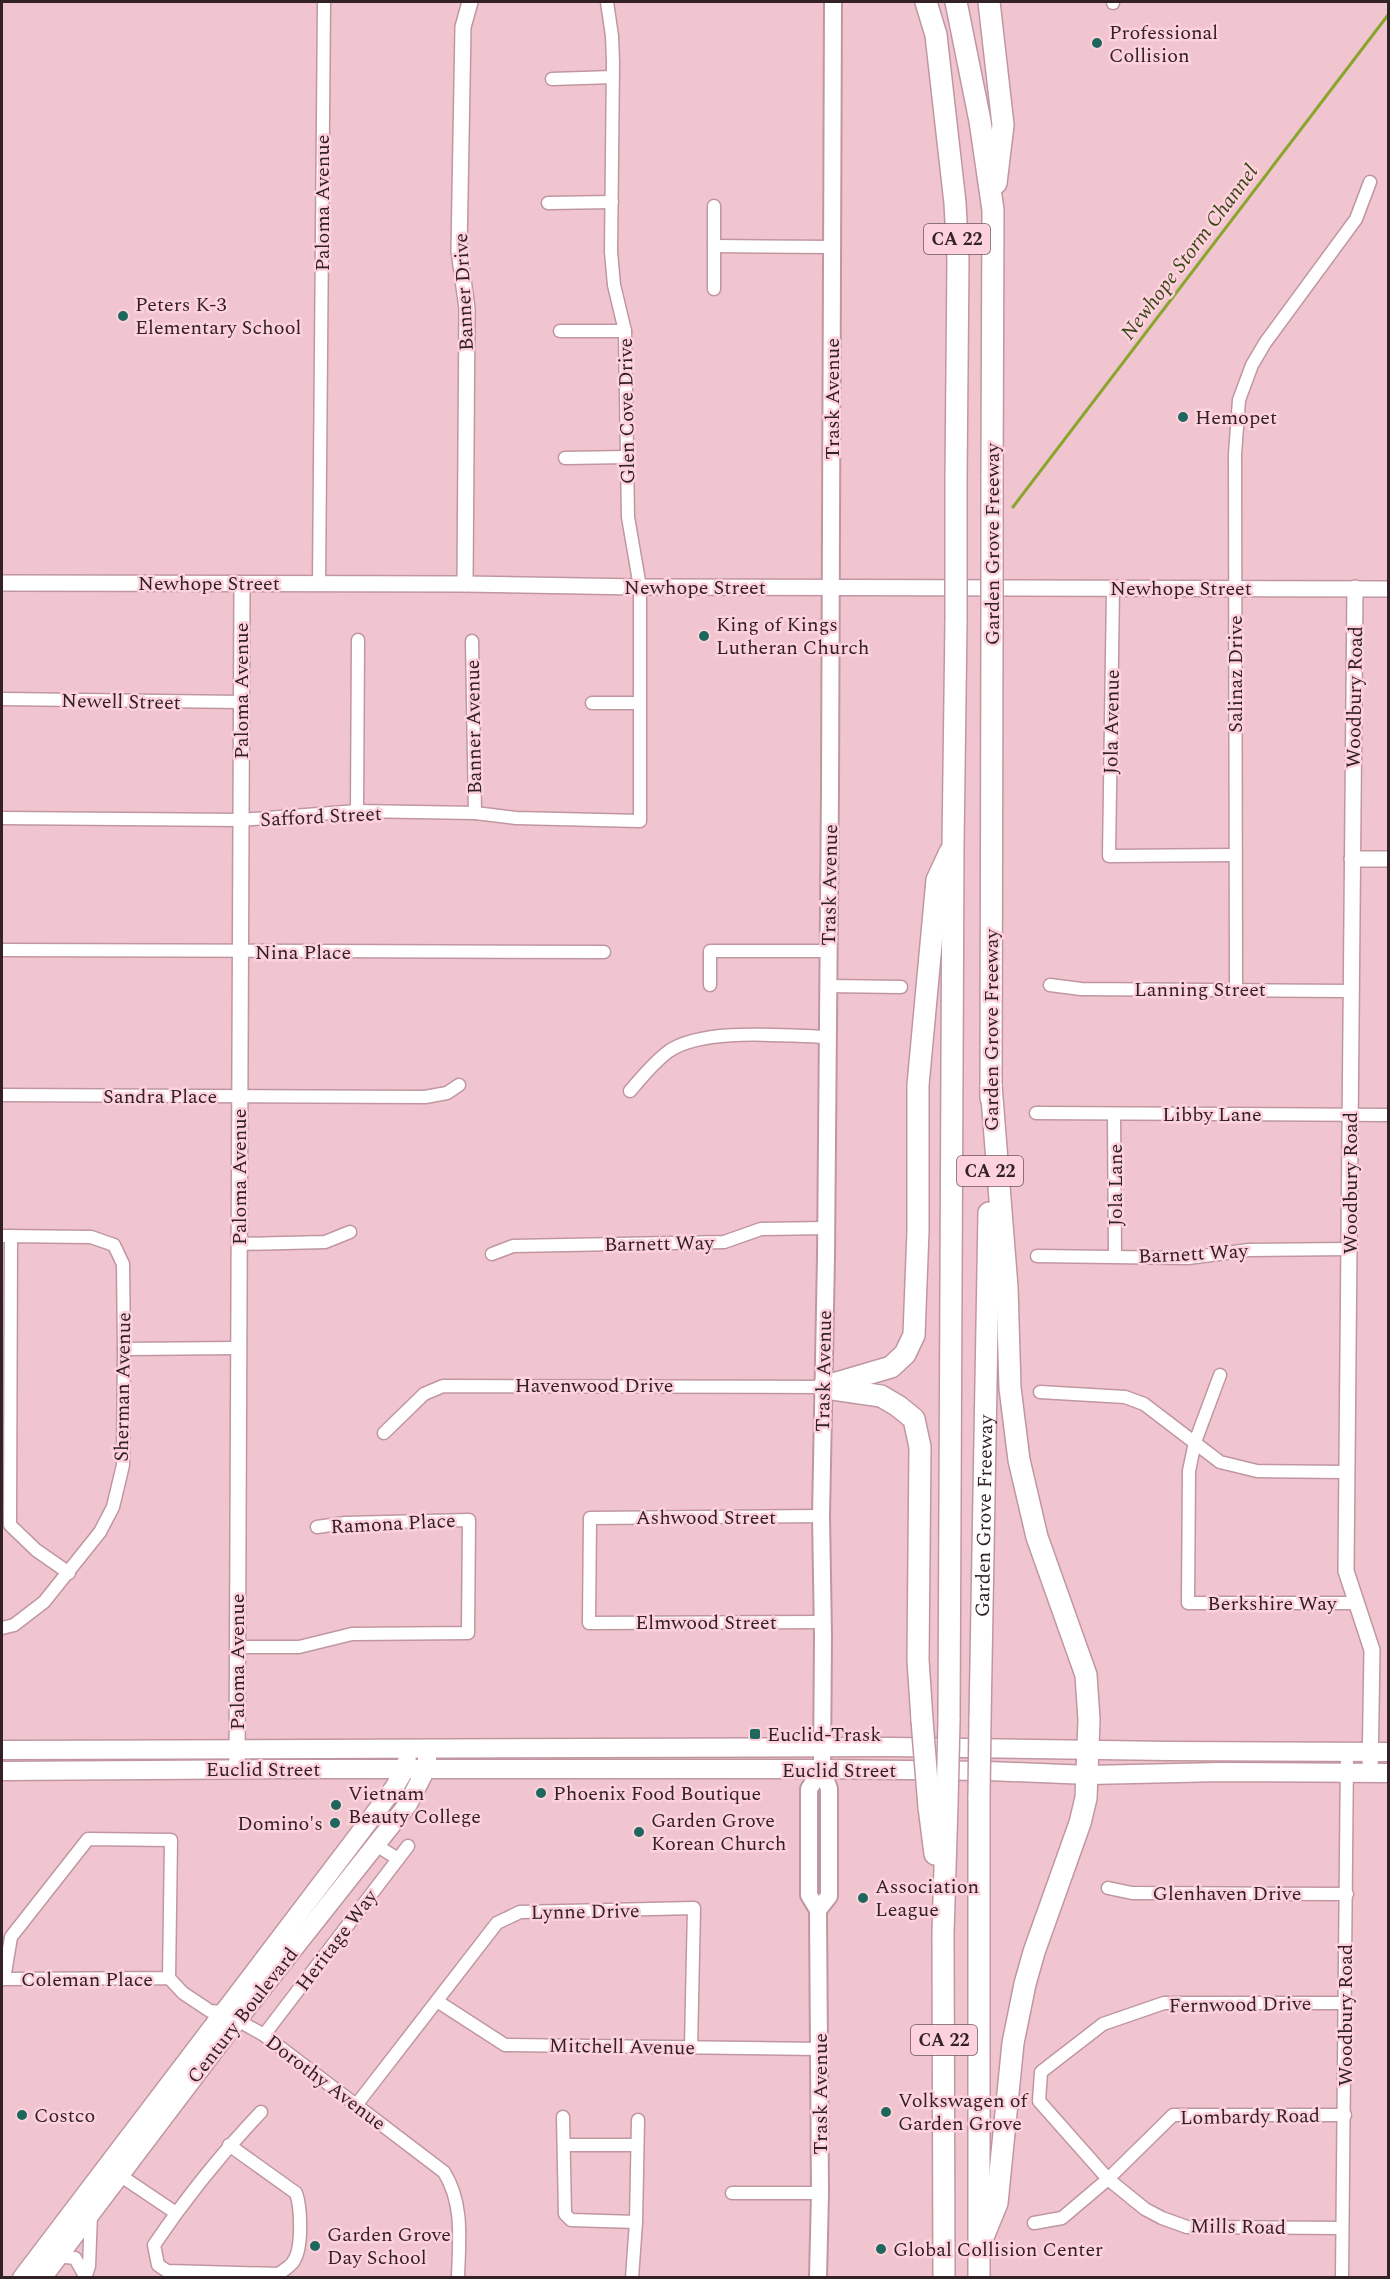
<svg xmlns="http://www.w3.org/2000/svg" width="1390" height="2279" font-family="Spectral,serif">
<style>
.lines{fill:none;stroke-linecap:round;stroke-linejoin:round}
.stream{stroke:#89a52d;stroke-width:3}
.minor-casing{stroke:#c097a1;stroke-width:15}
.tertiary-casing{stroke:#c097a1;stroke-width:18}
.secondary-casing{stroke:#c097a1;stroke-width:20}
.primary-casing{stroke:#c097a1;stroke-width:21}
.motorway-casing{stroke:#c097a1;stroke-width:24}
.minor{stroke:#fff;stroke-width:12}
.tertiary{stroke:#fff;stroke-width:15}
.secondary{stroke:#fff;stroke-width:16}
.primary{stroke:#fff;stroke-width:18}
.motorway{stroke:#fff;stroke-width:21}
.motorway-bridge-casing{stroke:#c097a1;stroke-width:24;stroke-linecap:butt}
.motorway-bridge{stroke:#fff;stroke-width:21}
.poi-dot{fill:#1e675d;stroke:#fed2dc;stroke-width:2}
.labels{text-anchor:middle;stroke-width:5;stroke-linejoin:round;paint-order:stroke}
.shield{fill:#fed2dc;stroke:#6f575d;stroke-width:1.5}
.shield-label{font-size:18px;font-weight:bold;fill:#322226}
.poi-label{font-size:20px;fill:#322226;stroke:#fed2dc;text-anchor:start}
.street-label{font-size:20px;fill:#322226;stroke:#fed2dc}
.water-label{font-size:21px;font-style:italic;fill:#394516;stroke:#fed2dc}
</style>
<rect width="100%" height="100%" fill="#f0c5cf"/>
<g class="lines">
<polyline class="stream" points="1013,507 1388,15"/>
<g class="minor-casing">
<g id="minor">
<polyline points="1113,3 1113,2"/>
<polyline points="552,79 613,77"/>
<polyline points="548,203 612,202"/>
<polyline points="714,206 714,289"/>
<polyline points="714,246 833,247"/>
<polyline points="560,331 625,331"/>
<polyline points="565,458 627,457"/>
<polyline points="319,584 324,2"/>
<polyline points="1113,589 1109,856 1235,855"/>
<polyline points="472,641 475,813"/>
<polyline points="2,699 241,702"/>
<polyline points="592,703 639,703"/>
<polyline points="357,811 358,640"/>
<polyline points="2,818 241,820 357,811 475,813 516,818 640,821 640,587 628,517 625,331 614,285 611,252 613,62 612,36 607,2"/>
<polyline points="2,950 604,952"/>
<polyline points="710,985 710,951 829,951"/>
<polyline points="1050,985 1081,989 1350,991"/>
<polyline points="828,986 901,987"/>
<polyline points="1236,989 1235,454 1239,400 1252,365 1265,343 1356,219 1370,182"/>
<path d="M630,1091C642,1077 654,1062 669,1051C704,1027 786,1036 828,1037"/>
<polyline points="2,1095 425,1097 447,1093 459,1085"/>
<polyline points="1036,1113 1388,1115"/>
<polyline points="1114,1114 1115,1257"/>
<polyline points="2,1236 91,1237 114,1245 123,1264 124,1349 123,1465 113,1507 100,1532 44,1602 14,1625 2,1628"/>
<polyline points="11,1236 10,1525 36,1550 69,1573"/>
<polyline points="239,1244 325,1242 350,1232"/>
<polyline points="492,1254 513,1246 724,1242 761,1229 826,1228"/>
<polyline points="1037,1256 1188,1258 1249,1250 1350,1249"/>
<polyline points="124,1349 238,1348"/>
<polyline points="1220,1375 1195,1442 1189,1471 1188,1603 1356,1603"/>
<polyline points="1040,1392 1125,1397 1144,1404 1220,1462 1257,1471 1346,1472"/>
<polyline points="384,1433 424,1394 443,1386 823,1387"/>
<polyline points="821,1516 590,1518 589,1623 823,1622"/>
<polyline points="237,1647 299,1647 352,1634 468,1633 469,1520 345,1523 317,1527"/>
<polyline points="376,1845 398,1859"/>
<polyline points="1108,1888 1132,1893 1347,1894"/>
<path d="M169,1978L4,1979L11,1937L88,1839L171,1840L169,1978L183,1993L210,2011L223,2012L264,2035L444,2172C464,2204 459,2241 458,2278"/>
<polyline points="437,2001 505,2045 820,2049"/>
<polyline points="264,2035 408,1846"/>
<polyline points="357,2104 497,1923 520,1912 694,1908 691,2047"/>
<polyline points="563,2117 565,2214 571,2220 636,2222"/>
<path d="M229,2145L296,2193C301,2207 303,2249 293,2262C290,2267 283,2270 279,2274L167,2271L158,2265L154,2245C186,2198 221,2154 261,2112"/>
<polyline points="564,2145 637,2145"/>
<polyline points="115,2172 176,2213"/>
<polyline points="732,2193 820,2193"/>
<polyline points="1034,2223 1062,2218 1108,2179 1173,2115 1345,2115"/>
<polyline points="1342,2228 1187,2227 1162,2218 1145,2209 1108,2179 1039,2101 1041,2072 1103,2024 1164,2003 1345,2003"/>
<polyline points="56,2256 75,2258 85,2276"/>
<polyline points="85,2278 89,2266 91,2214"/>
<polyline points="632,2278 636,2222 638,2120"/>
<polyline points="1342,2278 1347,1752"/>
</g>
</g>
<g class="tertiary-casing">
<g id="tertiary">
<polyline points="2,583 465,584 640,587 1388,589"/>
<polyline points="465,584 467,308 459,251 463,27 470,2"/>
<polyline points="1355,588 1346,1571 1372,1650 1370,1773"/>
<polyline points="1352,859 1388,859"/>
<polyline points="237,1769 242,584"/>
</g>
</g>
<g class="secondary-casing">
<g id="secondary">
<polyline points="818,1910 829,1896 829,1789 822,1769 823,1636 821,1516 826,1256 830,790 833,2"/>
<polyline points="818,2278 820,2193 818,1910 809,1895 809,1789 822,1769"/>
</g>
</g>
<g class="primary-casing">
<g id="primary">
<polyline points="2,1750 891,1747 1169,1751 1388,1752"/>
<polyline points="2,1771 278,1769 822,1769 988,1771 1089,1775 1221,1772 1388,1773"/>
<polyline points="22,2278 394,1788 405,1769 407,1761"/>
<polyline points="42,2278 238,2019 408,1804 426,1769 427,1759"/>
</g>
</g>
<g class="motorway-casing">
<g id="motorway">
<polyline points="926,2 936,35 955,203 958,260 956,478"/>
<polyline points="956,2 980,121 993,210 992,477"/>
<polyline points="989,2 1003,125 996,183"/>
<polyline points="991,1098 992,622"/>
<polyline points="823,1387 891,1367 905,1354 914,1335 918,1231 918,1085 937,880 950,852"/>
<polyline points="826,1388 881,1396 898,1406 914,1419 920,1447 918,1660 922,1720"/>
<polyline points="949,1720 953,846 956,622"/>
<path id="s1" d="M980,1720L989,1213"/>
<polyline points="929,1807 935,1854"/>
<polyline points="979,2247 997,2203 1013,2043 1025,1984 1034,1952 1080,1823 1086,1798 1089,1720 1086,1675 1037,1537 1019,1460 1010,1388 1007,1287 991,1085"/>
<polyline points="944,2278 943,1933 947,1803"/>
<polyline points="979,2278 979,1797"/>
</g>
</g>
<use href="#minor" class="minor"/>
<use href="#tertiary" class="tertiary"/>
<use href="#secondary" class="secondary"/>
<use href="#primary" class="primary"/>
<use href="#motorway" class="motorway"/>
<g class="motorway-bridge-casing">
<g id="motorway-bridge">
<polyline points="956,622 956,478"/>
<polyline points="992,622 992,477"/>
<polyline points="922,1720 929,1807"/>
<polyline points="979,1797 980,1720"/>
<polyline points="947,1803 949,1720"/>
</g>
</g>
<use href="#motorway-bridge" class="motorway-bridge"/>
</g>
<g class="poi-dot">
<circle cx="1097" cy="43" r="6"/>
<circle cx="123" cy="316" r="6"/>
<circle cx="1183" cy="417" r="6"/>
<circle cx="704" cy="636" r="6"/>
<rect x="749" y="1728" width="12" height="12" rx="3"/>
<circle cx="541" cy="1793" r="6"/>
<circle cx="336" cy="1805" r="6"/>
<circle cx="335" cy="1823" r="6"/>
<circle cx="639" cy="1832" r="6"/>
<circle cx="863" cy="1898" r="6"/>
<circle cx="886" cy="2112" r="6"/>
<circle cx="22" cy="2115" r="6"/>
<circle cx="315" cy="2246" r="6"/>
<circle cx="881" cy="2249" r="6"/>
</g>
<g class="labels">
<g class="shield">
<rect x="924" y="224" width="66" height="30" rx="4.5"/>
<rect x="957" y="1156" width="66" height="30" rx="4.5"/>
<rect x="911" y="2025" width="66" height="30" rx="4.5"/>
</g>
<g class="shield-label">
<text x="957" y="245">CA 22</text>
<text x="990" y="1177">CA 22</text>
<text x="944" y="2046">CA 22</text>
</g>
<g class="poi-label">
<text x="1109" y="39">Professional<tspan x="1109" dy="23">Collision</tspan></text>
<text x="135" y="311">Peters K-3<tspan x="135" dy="23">Elementary School</tspan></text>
<text x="1195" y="424">Hemopet</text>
<text x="716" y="631">King of Kings<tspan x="716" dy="23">Lutheran Church</tspan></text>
<text x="767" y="1741">Euclid-Trask</text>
<text x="348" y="1800">Vietnam<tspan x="348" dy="23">Beauty College</tspan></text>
<text x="553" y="1800">Phoenix Food Boutique</text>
<text x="651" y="1827">Garden Grove<tspan x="651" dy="23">Korean Church</tspan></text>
<text x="323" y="1830" text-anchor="end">Domino's</text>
<text x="875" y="1893">Association<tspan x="875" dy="23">League</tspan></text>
<text x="898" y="2107">Volkswagen of<tspan x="898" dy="23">Garden Grove</tspan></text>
<text x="34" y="2122">Costco</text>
<text x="327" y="2241">Garden Grove<tspan x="327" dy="23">Day School</tspan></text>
<text x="893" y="2256">Global Collision Center</text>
</g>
<g class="street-label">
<text transform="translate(322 203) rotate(-90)" y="7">Paloma Avenue</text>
<text transform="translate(463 292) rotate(-93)" y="7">Banner Drive</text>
<text transform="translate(832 399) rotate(-90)" y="7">Trask Avenue</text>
<text transform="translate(626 411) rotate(-91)" y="7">Glen Cove Drive</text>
<text transform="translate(992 544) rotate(-90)" y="7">Garden Grove Freeway</text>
<text x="209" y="590">Newhope Street</text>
<text x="695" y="594">Newhope Street</text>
<text x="1181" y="595">Newhope Street</text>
<text transform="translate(1235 674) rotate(-90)" y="7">Salinaz Drive</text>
<text transform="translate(241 691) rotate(-90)" y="7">Paloma Avenue</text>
<text transform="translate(1354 697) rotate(-89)" y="7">Woodbury Road</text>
<text transform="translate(121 701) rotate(1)" y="7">Newell Street</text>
<text transform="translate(1111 722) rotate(-89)" y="7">Jola Avenue</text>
<text transform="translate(473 727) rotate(-91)" y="7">Banner Avenue</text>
<text transform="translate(321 816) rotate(-3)" y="7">Safford Street</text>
<text transform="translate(829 885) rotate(-89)" y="7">Trask Avenue</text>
<text x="303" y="959">Nina Place</text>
<text x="1200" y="996">Lanning Street</text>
<text transform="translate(991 1030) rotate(-90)" y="7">Garden Grove Freeway</text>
<text x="160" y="1103">Sandra Place</text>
<text x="1212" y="1121">Libby Lane</text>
<text transform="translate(239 1177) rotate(-90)" y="7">Paloma Avenue</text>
<text transform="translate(1350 1183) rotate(-90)" y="7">Woodbury Road</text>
<text transform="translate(1115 1185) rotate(-90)" y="7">Jola Lane</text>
<text transform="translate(659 1243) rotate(-1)" y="7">Barnett Way</text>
<text transform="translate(1193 1253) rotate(-3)" y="7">Barnett Way</text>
<text transform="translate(823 1371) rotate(-89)" y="7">Trask Avenue</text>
<text x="594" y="1392">Havenwood Drive</text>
<text transform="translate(122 1387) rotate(-89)" y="7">Sherman Avenue</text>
<text dy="7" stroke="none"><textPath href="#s1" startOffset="204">Garden Grove Freeway</textPath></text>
<text x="706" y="1524">Ashwood Street</text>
<text transform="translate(393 1523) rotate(-3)" y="7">Ramona Place</text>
<text x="1272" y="1610">Berkshire Way</text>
<text x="706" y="1629">Elmwood Street</text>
<text transform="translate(237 1662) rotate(-90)" y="7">Paloma Avenue</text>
<text x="263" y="1776">Euclid Street</text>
<text x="839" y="1777">Euclid Street</text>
<text x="1227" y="1900">Glenhaven Drive</text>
<text transform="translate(585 1911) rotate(-1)" y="7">Lynne Drive</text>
<text transform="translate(336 1940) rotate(-53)" y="7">Heritage Way</text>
<text x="87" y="1986">Coleman Place</text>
<text transform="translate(1240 2004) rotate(-1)" y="7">Fernwood Drive</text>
<text transform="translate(242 2015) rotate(-52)" y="7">Century Boulevard</text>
<text transform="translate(1345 2015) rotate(-90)" y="7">Woodbury Road</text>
<text transform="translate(622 2046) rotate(1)" y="7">Mitchell Avenue</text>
<text transform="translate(326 2082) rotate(37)" y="7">Dorothy Avenue</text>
<text transform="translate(820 2094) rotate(-90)" y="7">Trask Avenue</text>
<text transform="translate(1250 2116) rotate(-1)" y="7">Lombardy Road</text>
<text transform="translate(1238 2226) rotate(1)" y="7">Mills Road</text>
</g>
<g class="water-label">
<text transform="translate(1189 252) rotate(-53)" y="7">Newhope Storm Channel</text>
</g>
</g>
<rect width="1390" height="2279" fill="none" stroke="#322226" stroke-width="6"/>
</svg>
